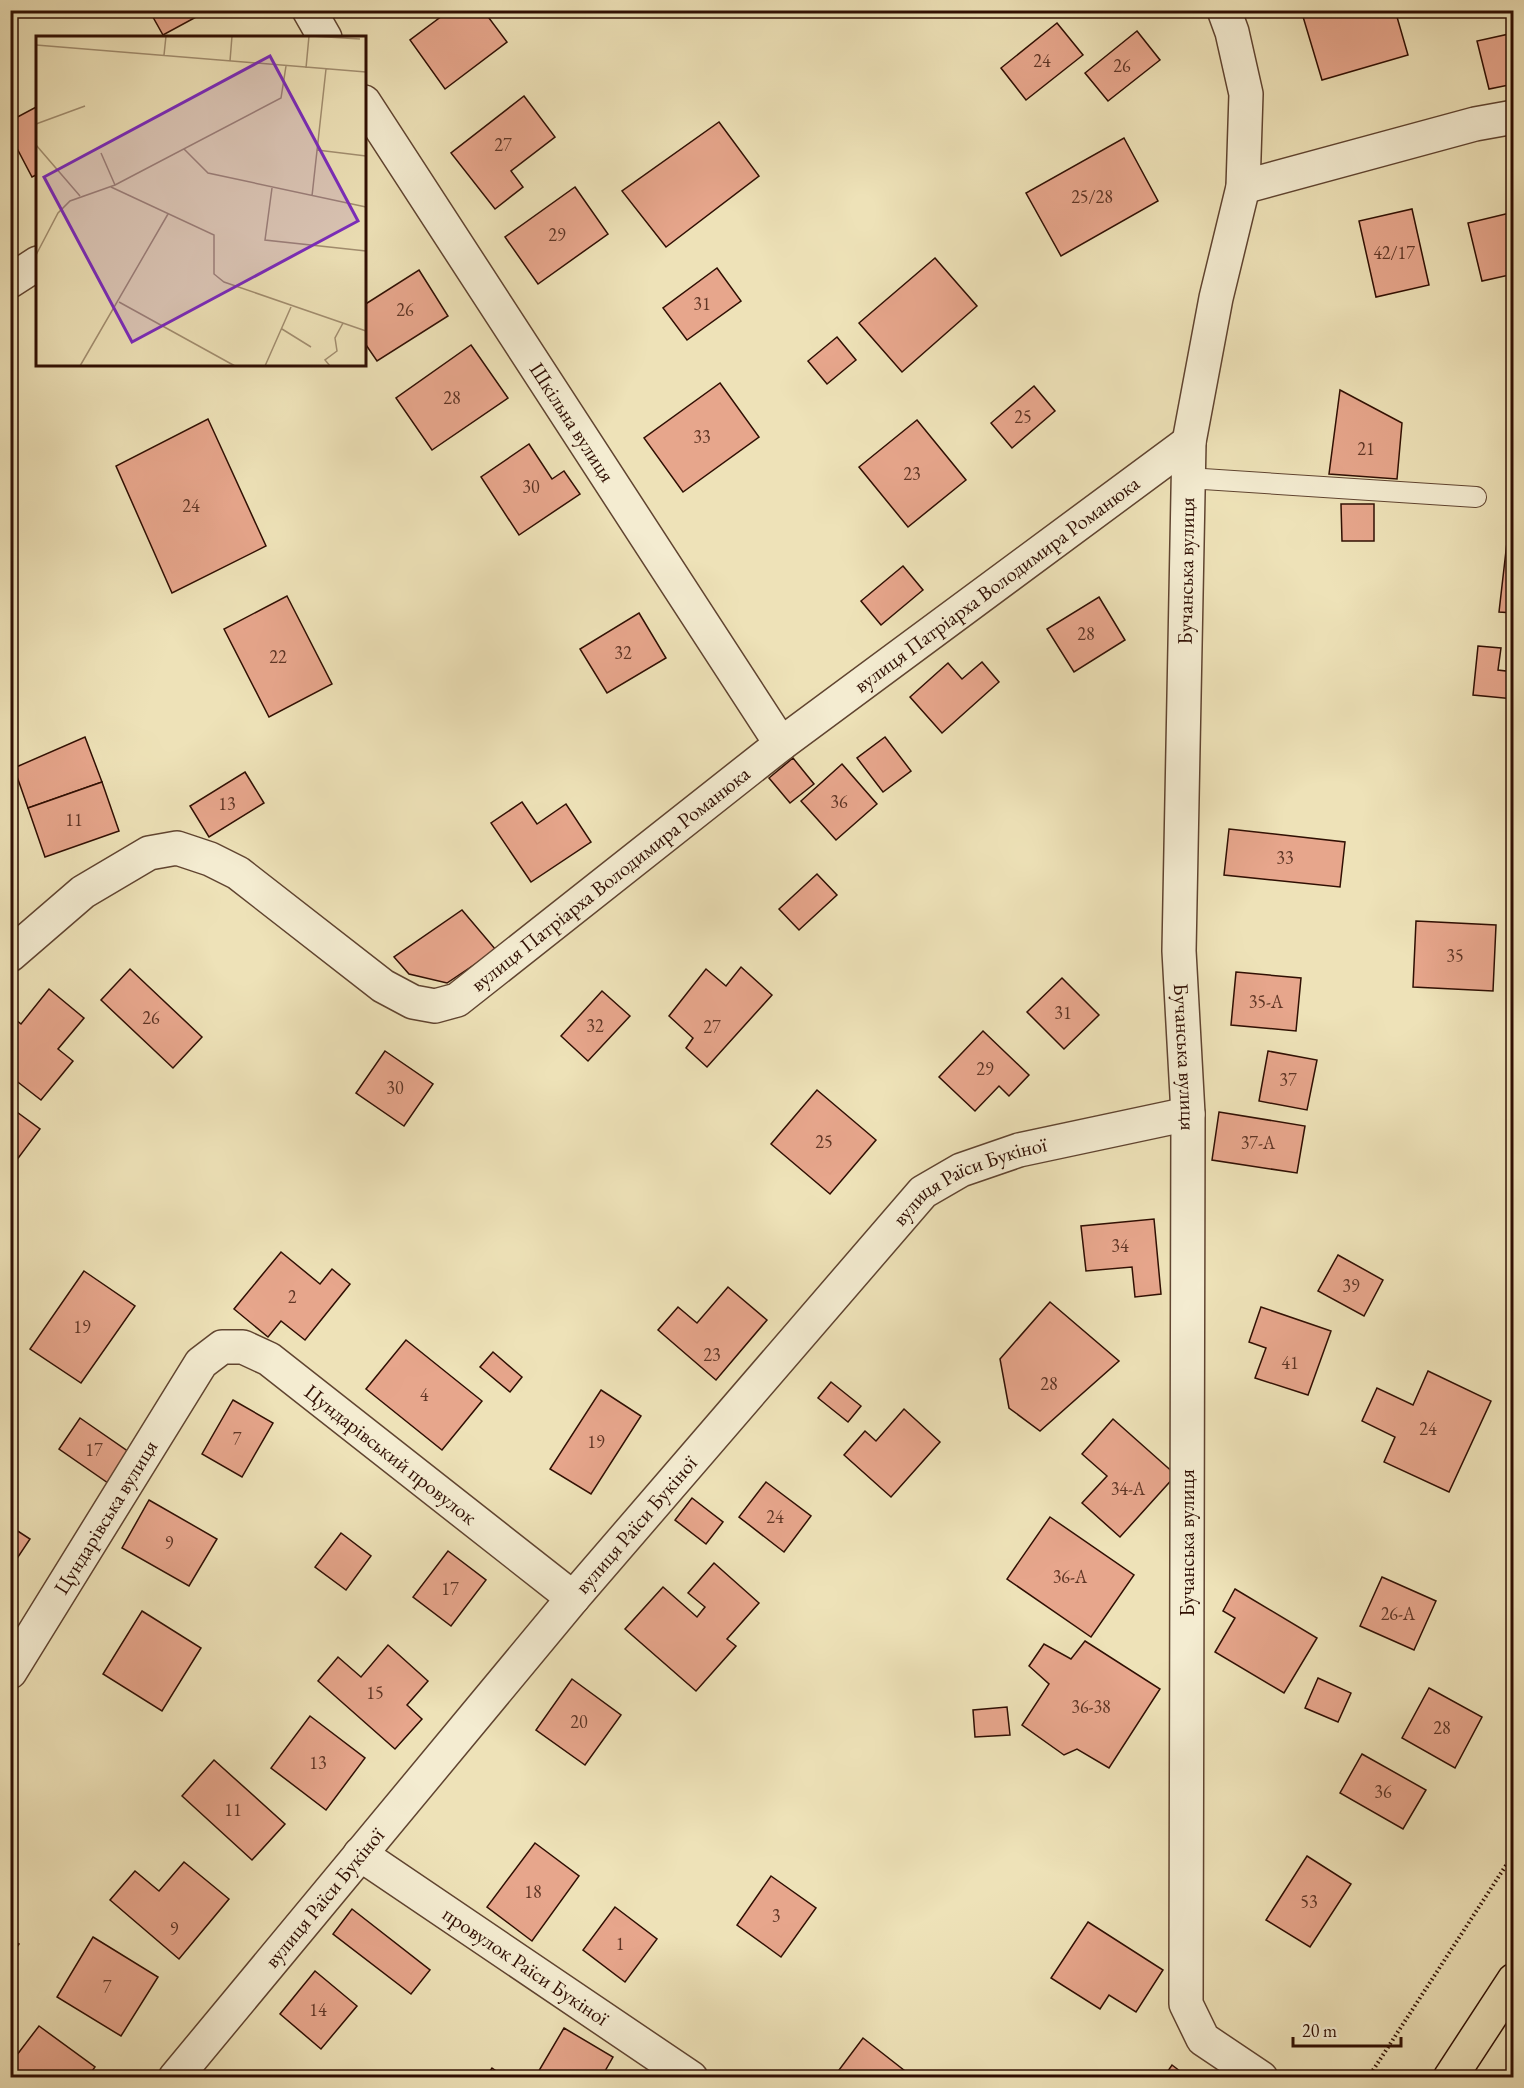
<svg xmlns="http://www.w3.org/2000/svg" width="1524" height="2088" font-family="'EB Garamond',serif">
<style>
.building{fill:#e7a68c;stroke:#300f03;stroke-width:1.5}
.lines{fill:none;stroke-linecap:round;stroke-linejoin:round}
.lane-casing{stroke:#604430;stroke-width:22}
.street-casing{stroke:#604430;stroke-width:36}
.primary-casing{stroke:#300f03;stroke-width:36}
.path{stroke:#300f03;stroke-width:4;stroke-dasharray:1.5 3;stroke-linecap:butt}
.lane{stroke:#f4ecd1;stroke-width:20}
.street{stroke:#f4ecd1;stroke-width:33}
.primary{stroke:#eee2b8;stroke-width:33}
.labels{text-anchor:middle;stroke-width:4.5;stroke-linejoin:round;paint-order:stroke}
.number-label{font-size:18px;fill:#5e3525}
.street-label{font-size:21px;fill:#300f03;stroke:#f4ecd1}
.inset-road{fill:none;stroke:#a28e70;stroke-width:1.5}
.view{fill:#7b2cbf;fill-opacity:0.15;stroke:#7b2cbf;stroke-width:3}
.inset-edge{fill:none;stroke:#300f03;stroke-width:3}
</style>
<rect width="100%" height="100%" fill="#eee2b8"/>
<filter id="stains"><feTurbulence type="fractalNoise" baseFrequency=".00333" numOctaves="4"/><feColorMatrix values="0 0 0 0 .2 0 0 0 0 .09 0 0 0 0 .02 0 0 0 .5 -.17"/></filter>
<radialGradient id="worn" r=".72"><stop offset=".6" stop-color="#630" stop-opacity="0"/><stop offset="1" stop-color="#630" stop-opacity=".3"/></radialGradient>
<g class="building">
<polygon points="149,10 209,10 163,35"/>
<polygon points="450,10 483,10 507,42 445,89 410,40"/>
<polygon points="1301,10 1395,10 1408,55 1322,80"/>
<polygon points="1057,23 1083,55 1026,100 1001,68"/>
<polygon points="1137,31 1160,60 1108,101 1085,73"/>
<polygon points="1509,34 1514,54 1514,84 1489,89 1477,41"/>
<polygon points="524,96 555,137 511,171 523,187 495,209 451,153"/>
<polygon points="38,106 38,174 32,177 10,135 10,121"/>
<polygon points="719,122 759,176 666,247 622,191"/>
<polygon points="1124,138 1158,201 1061,256 1026,193"/>
<polygon points="575,187 608,234 538,284 505,237"/>
<polygon points="1412,209 1429,285 1376,297 1359,221"/>
<polygon points="1514,212 1514,274 1482,281 1468,223"/>
<polygon points="935,258 977,306 902,372 859,323"/>
<polygon points="717,268 741,301 687,340 663,308"/>
<polygon points="419,270 448,316 377,361 364,342 364,305"/>
<polygon points="837,337 856,360 827,384 808,361"/>
<polygon points="471,345 508,398 432,450 396,398"/>
<polygon points="720,383 759,437 683,492 644,438"/>
<polygon points="1034,386 1055,411 1012,448 991,423"/>
<polygon points="1340,390 1402,423 1397,479 1329,474"/>
<polygon points="208,419 266,546 172,593 116,466"/>
<polygon points="917,420 966,480 908,527 859,467"/>
<polygon points="529,444 552,479 564,471 580,494 519,535 481,477"/>
<polygon points="1341,504 1374,504 1374,541 1342,541"/>
<polygon points="1507,542 1514,543 1514,613 1499,612"/>
<polygon points="903,566 923,590 881,625 861,601"/>
<polygon points="287,596 332,684 269,717 224,629"/>
<polygon points="1099,597 1125,640 1074,672 1047,629"/>
<polygon points="639,613 666,658 607,693 580,649"/>
<polygon points="1478,646 1501,648 1498,670 1514,672 1514,699 1473,695"/>
<polygon points="982,662 999,682 942,733 910,697 948,663 962,679"/>
<polygon points="85,737 102,782 28,808 14,768"/>
<polygon points="885,737 911,771 883,792 857,758"/>
<polygon points="793,758 814,784 790,803 769,778"/>
<polygon points="842,764 877,804 836,840 801,801"/>
<polygon points="245,772 264,803 209,837 190,806"/>
<polygon points="102,782 119,831 45,857 28,808"/>
<polygon points="522,802 537,824 566,804 591,842 531,882 491,823"/>
<polygon points="1229,829 1345,842 1340,887 1224,875"/>
<polygon points="817,874 837,895 799,930 779,909"/>
<polygon points="462,910 496,950 447,983 409,974 394,957"/>
<polygon points="1416,921 1496,925 1493,991 1413,987"/>
<polygon points="741,967 772,995 707,1067 686,1048 693,1038 669,1016 706,969 726,986"/>
<polygon points="130,969 202,1037 173,1068 101,1000"/>
<polygon points="1236,972 1301,978 1296,1031 1231,1025"/>
<polygon points="1062,978 1099,1015 1064,1049 1027,1012"/>
<polygon points="49,989 84,1018 58,1049 73,1061 41,1100 10,1076 10,1015 21,1024"/>
<polygon points="602,991 630,1016 588,1061 561,1036"/>
<polygon points="983,1031 1029,1075 1009,1096 999,1086 975,1111 939,1077"/>
<polygon points="385,1051 433,1084 404,1126 356,1093"/>
<polygon points="1268,1051 1317,1060 1307,1110 1259,1101"/>
<polygon points="817,1090 876,1140 830,1194 771,1144"/>
<polygon points="10,1107 40,1129 10,1169"/>
<polygon points="1219,1112 1305,1126 1297,1173 1212,1160"/>
<polygon points="1154,1219 1161,1294 1135,1297 1132,1267 1086,1271 1081,1226"/>
<polygon points="281,1252 320,1284 332,1269 350,1284 305,1340 281,1321 268,1337 234,1309"/>
<polygon points="1338,1255 1383,1280 1364,1316 1318,1291"/>
<polygon points="84,1271 135,1306 81,1383 30,1349"/>
<polygon points="728,1287 767,1320 716,1380 658,1330 678,1307 697,1323"/>
<polygon points="1050,1302 1119,1361 1040,1431 1009,1408 1000,1359"/>
<polygon points="1261,1307 1331,1331 1308,1395 1255,1378 1266,1348 1249,1342"/>
<polygon points="406,1340 482,1401 442,1450 366,1389"/>
<polygon points="493,1352 522,1377 510,1392 480,1367"/>
<polygon points="1428,1371 1491,1401 1449,1492 1384,1462 1395,1437 1362,1421 1377,1388 1413,1405"/>
<polygon points="831,1382 861,1406 848,1422 818,1398"/>
<polygon points="601,1390 641,1416 591,1494 550,1469"/>
<polygon points="233,1400 273,1423 242,1477 202,1454"/>
<polygon points="904,1409 940,1442 891,1497 844,1455 865,1431 876,1441"/>
<polygon points="80,1418 129,1452 108,1483 59,1449"/>
<polygon points="1113,1419 1176,1475 1120,1537 1082,1503 1107,1476 1082,1454"/>
<polygon points="766,1482 811,1516 784,1552 739,1517"/>
<polygon points="692,1498 723,1522 706,1544 675,1520"/>
<polygon points="149,1500 217,1539 189,1586 122,1548"/>
<polygon points="1050,1517 1134,1575 1091,1637 1007,1579"/>
<polygon points="10,1526 30,1539 10,1569"/>
<polygon points="341,1533 371,1556 346,1590 315,1567"/>
<polygon points="448,1551 486,1580 451,1626 413,1597"/>
<polygon points="714,1563 759,1603 727,1639 736,1646 696,1691 625,1629 663,1587 697,1617 705,1607 688,1593"/>
<polygon points="1514,1568 1514,1582 1508,1580"/>
<polygon points="1382,1577 1436,1601 1414,1650 1360,1626"/>
<polygon points="1235,1589 1317,1638 1284,1693 1215,1652 1235,1618 1223,1611"/>
<polygon points="142,1611 201,1648 162,1711 103,1674"/>
<polygon points="1085,1641 1160,1689 1109,1768 1077,1749 1064,1755 1022,1725 1049,1684 1029,1666 1044,1644 1071,1659"/>
<polygon points="388,1645 428,1681 407,1705 422,1719 395,1749 318,1681 338,1657 361,1677"/>
<polygon points="1318,1678 1351,1693 1338,1722 1305,1708"/>
<polygon points="572,1679 621,1715 585,1765 536,1730"/>
<polygon points="1429,1688 1482,1717 1455,1768 1402,1738"/>
<polygon points="1007,1707 1010,1735 975,1737 973,1710"/>
<polygon points="310,1716 365,1758 326,1810 271,1768"/>
<polygon points="1362,1754 1426,1790 1403,1829 1340,1793"/>
<polygon points="214,1760 285,1824 252,1860 182,1796"/>
<polygon points="535,1843 579,1876 532,1941 487,1907"/>
<polygon points="1307,1856 1351,1884 1310,1947 1266,1920"/>
<polygon points="184,1862 229,1899 179,1959 110,1900 135,1871 159,1891"/>
<polygon points="771,1876 816,1908 781,1957 737,1925"/>
<polygon points="615,1907 657,1939 625,1982 583,1950"/>
<polygon points="352,1909 430,1970 411,1994 333,1934"/>
<polygon points="1088,1922 1163,1970 1136,2012 1109,1995 1100,2009 1051,1978"/>
<polygon points="93,1937 158,1977 121,2036 57,1997"/>
<polygon points="10,1939 19,1944 10,1957"/>
<polygon points="315,1971 357,2006 321,2049 280,2014"/>
<polygon points="39,2026 95,2067 87,2078 10,2077 10,2064"/>
<polygon points="564,2028 613,2057 601,2078 543,2078 537,2074"/>
<polygon points="863,2038 914,2078 833,2078"/>
<polygon points="1172,2065 1189,2078 1163,2078"/>
<polygon points="492,2068 506,2078 485,2078"/>
</g>
<g class="lines">
<g class="lane-casing">
<polyline id="lane" points="1188,478 1476,497"/>
</g>
<g class="street-casing">
<g id="street">
<polyline points="309,10 325,38"/>
<path id="s1" d="M1224,10L1232,32L1246,94L1243,187L1216,298L1189,442L1179,951L1188,1114L1186,2004L1203,2039L1261,2078"/>
<path id="s2" d="M364,102L781,744"/>
<polyline points="1243,187 1475,124 1514,117"/>
<polyline points="10,281 38,263"/>
<path id="s3" d="M10,955L83,892L149,853L177,848L210,859L238,873L383,986L413,1002L435,1006L457,1000L781,744L1189,442"/>
<path id="s4" d="M10,1672L201,1363L222,1347H243L269,1359L573,1598"/>
<path id="s5" d="M360,1854L691,2078"/>
<path id="s6" d="M175,2078L573,1598L923,1192L961,1170L1019,1150L1188,1114"/>
</g>
</g>
<g class="primary-casing">
<polyline id="primary" points="1450,2078 1514,1980"/>
</g>
<polyline class="path" points="1368,2078 1514,1853"/>
<use href="#lane" class="lane"/>
<use href="#street" class="street"/>
<use href="#primary" class="primary"/>
</g>
<g class="labels">
<g class="number-label">
<text x="1042" y="67">24</text>
<text x="1122" y="72">26</text>
<text x="503" y="151">27</text>
<text x="1092" y="203">25/28</text>
<text x="557" y="241">29</text>
<text x="1394" y="259">42/17</text>
<text x="702" y="310">31</text>
<text x="405" y="316">26</text>
<text x="452" y="404">28</text>
<text x="1023" y="423">25</text>
<text x="702" y="443">33</text>
<text x="1366" y="455">21</text>
<text x="912" y="480">23</text>
<text x="531" y="493">30</text>
<text x="191" y="512">24</text>
<text x="1086" y="640">28</text>
<text x="623" y="659">32</text>
<text x="278" y="663">22</text>
<text x="839" y="808">36</text>
<text x="227" y="810">13</text>
<text x="74" y="826">11</text>
<text x="1285" y="864">33</text>
<text x="1455" y="962">35</text>
<text x="1266" y="1008">35-А</text>
<text x="1063" y="1019">31</text>
<text x="151" y="1024">26</text>
<text x="595" y="1032">32</text>
<text x="712" y="1033">27</text>
<text x="985" y="1075">29</text>
<text x="1288" y="1086">37</text>
<text x="395" y="1094">30</text>
<text x="824" y="1148">25</text>
<text x="1258" y="1149">37-А</text>
<text x="1120" y="1252">34</text>
<text x="1351" y="1292">39</text>
<text x="292" y="1303">2</text>
<text x="82" y="1333">19</text>
<text x="712" y="1361">23</text>
<text x="1290" y="1369">41</text>
<text x="1049" y="1390">28</text>
<text x="424" y="1401">4</text>
<text x="1428" y="1435">24</text>
<text x="237" y="1445">7</text>
<text x="596" y="1448">19</text>
<text x="94" y="1456">17</text>
<text x="1128" y="1495">34-А</text>
<text x="775" y="1523">24</text>
<text x="169" y="1549">9</text>
<text x="1070" y="1583">36-А</text>
<text x="450" y="1595">17</text>
<text x="1398" y="1620">26-А</text>
<text x="375" y="1699">15</text>
<text x="1091" y="1713">36-38</text>
<text x="579" y="1728">20</text>
<text x="1442" y="1734">28</text>
<text x="318" y="1769">13</text>
<text x="1383" y="1798">36</text>
<text x="233" y="1816">11</text>
<text x="533" y="1898">18</text>
<text x="1309" y="1908">53</text>
<text x="776" y="1922">3</text>
<text x="174" y="1935">9</text>
<text x="620" y="1950">1</text>
<text x="107" y="1993">7</text>
<text x="318" y="2016">14</text>
</g>
<g class="street-label">
<text dy="7" stroke="none"><textPath href="#s2" startOffset="382">Шкільна вулиця</textPath></text>
<text transform="translate(1186 571) rotate(-89)" y="7">Бучанська вулиця</text>
<text dy="7" stroke="none"><textPath href="#s3" startOffset="1212">вулиця Патріарха Володимира Романюка</textPath></text>
<text dy="7" stroke="none"><textPath href="#s3" startOffset="726">вулиця Патріарха Володимира Романюка</textPath></text>
<text dy="7" stroke="none"><textPath href="#s1" startOffset="1056">Бучанська вулиця</textPath></text>
<text dy="7" stroke="none"><textPath href="#s6" startOffset="1206">вулиця Раїси Букіної</textPath></text>
<text dy="7" stroke="none"><textPath href="#s4" startOffset="594">Цундарівський провулок</textPath></text>
<text dy="7" stroke="none"><textPath href="#s4" startOffset="182">Цундарівська вулиця</textPath></text>
<text dy="7" stroke="none"><textPath href="#s6" startOffset="720">вулиця Раїси Букіної</textPath></text>
<text transform="translate(1187 1543) rotate(-90)" y="7">Бучанська вулиця</text>
<text dy="7" stroke="none"><textPath href="#s6" startOffset="234">вулиця Раїси Букіної</textPath></text>
<text dy="7" stroke="none"><textPath href="#s5" startOffset="200">провулок Раїси Букіної</textPath></text>
</g>
</g>
<g transform="translate(36 36)">
<rect width="330" height="330" fill="#eee2b8"/>
<path class="inset-road" d="M275,0L324,3M0,9L330,36M128,19L130,0M194,25L196,0M270,32L273,0M0,88L49,70M0,109L44,160M148,113L172,137L330,171M281,114L330,120M65,117L79,149M75,151L178,199V238L188,246L330,295M236,152L229,204L330,215M276,160L290,33M0,219L22,177L34,165L79,149L245,62L250,30M83,266L199,330M246,293L275,311M44,330L132,178M229,330L255,271M294,330L289,324L301,315L299,302L307,287"/>
<path class="view" d="M234,20L322,185L96,306L8,141Z"/>
<rect width="330" height="330" class="inset-edge"/>
</g>
<rect width="1524" height="2088" fill="none" stroke="#eee2b8" stroke-width="36"/>
<rect x="12" y="12" width="1500" height="2064" fill="none" stroke="#300f03" stroke-width="3"/>
<rect x="18" y="18" width="1488" height="2052" fill="none" stroke="#300f03" stroke-width="1.5"/>
<path d="M1293 2037v9h108v-9" fill="none" stroke="#300f03" stroke-width="3"/>
<text x="1302" y="2037" font-size="18" fill="#300f03" stroke="#f4ecd1" stroke-width="4.5" paint-order="stroke">20 m</text>
<rect width="100%" height="100%" filter="url(#stains)"/>
<rect width="100%" height="100%" fill="url(#worn)"/>
</svg>
